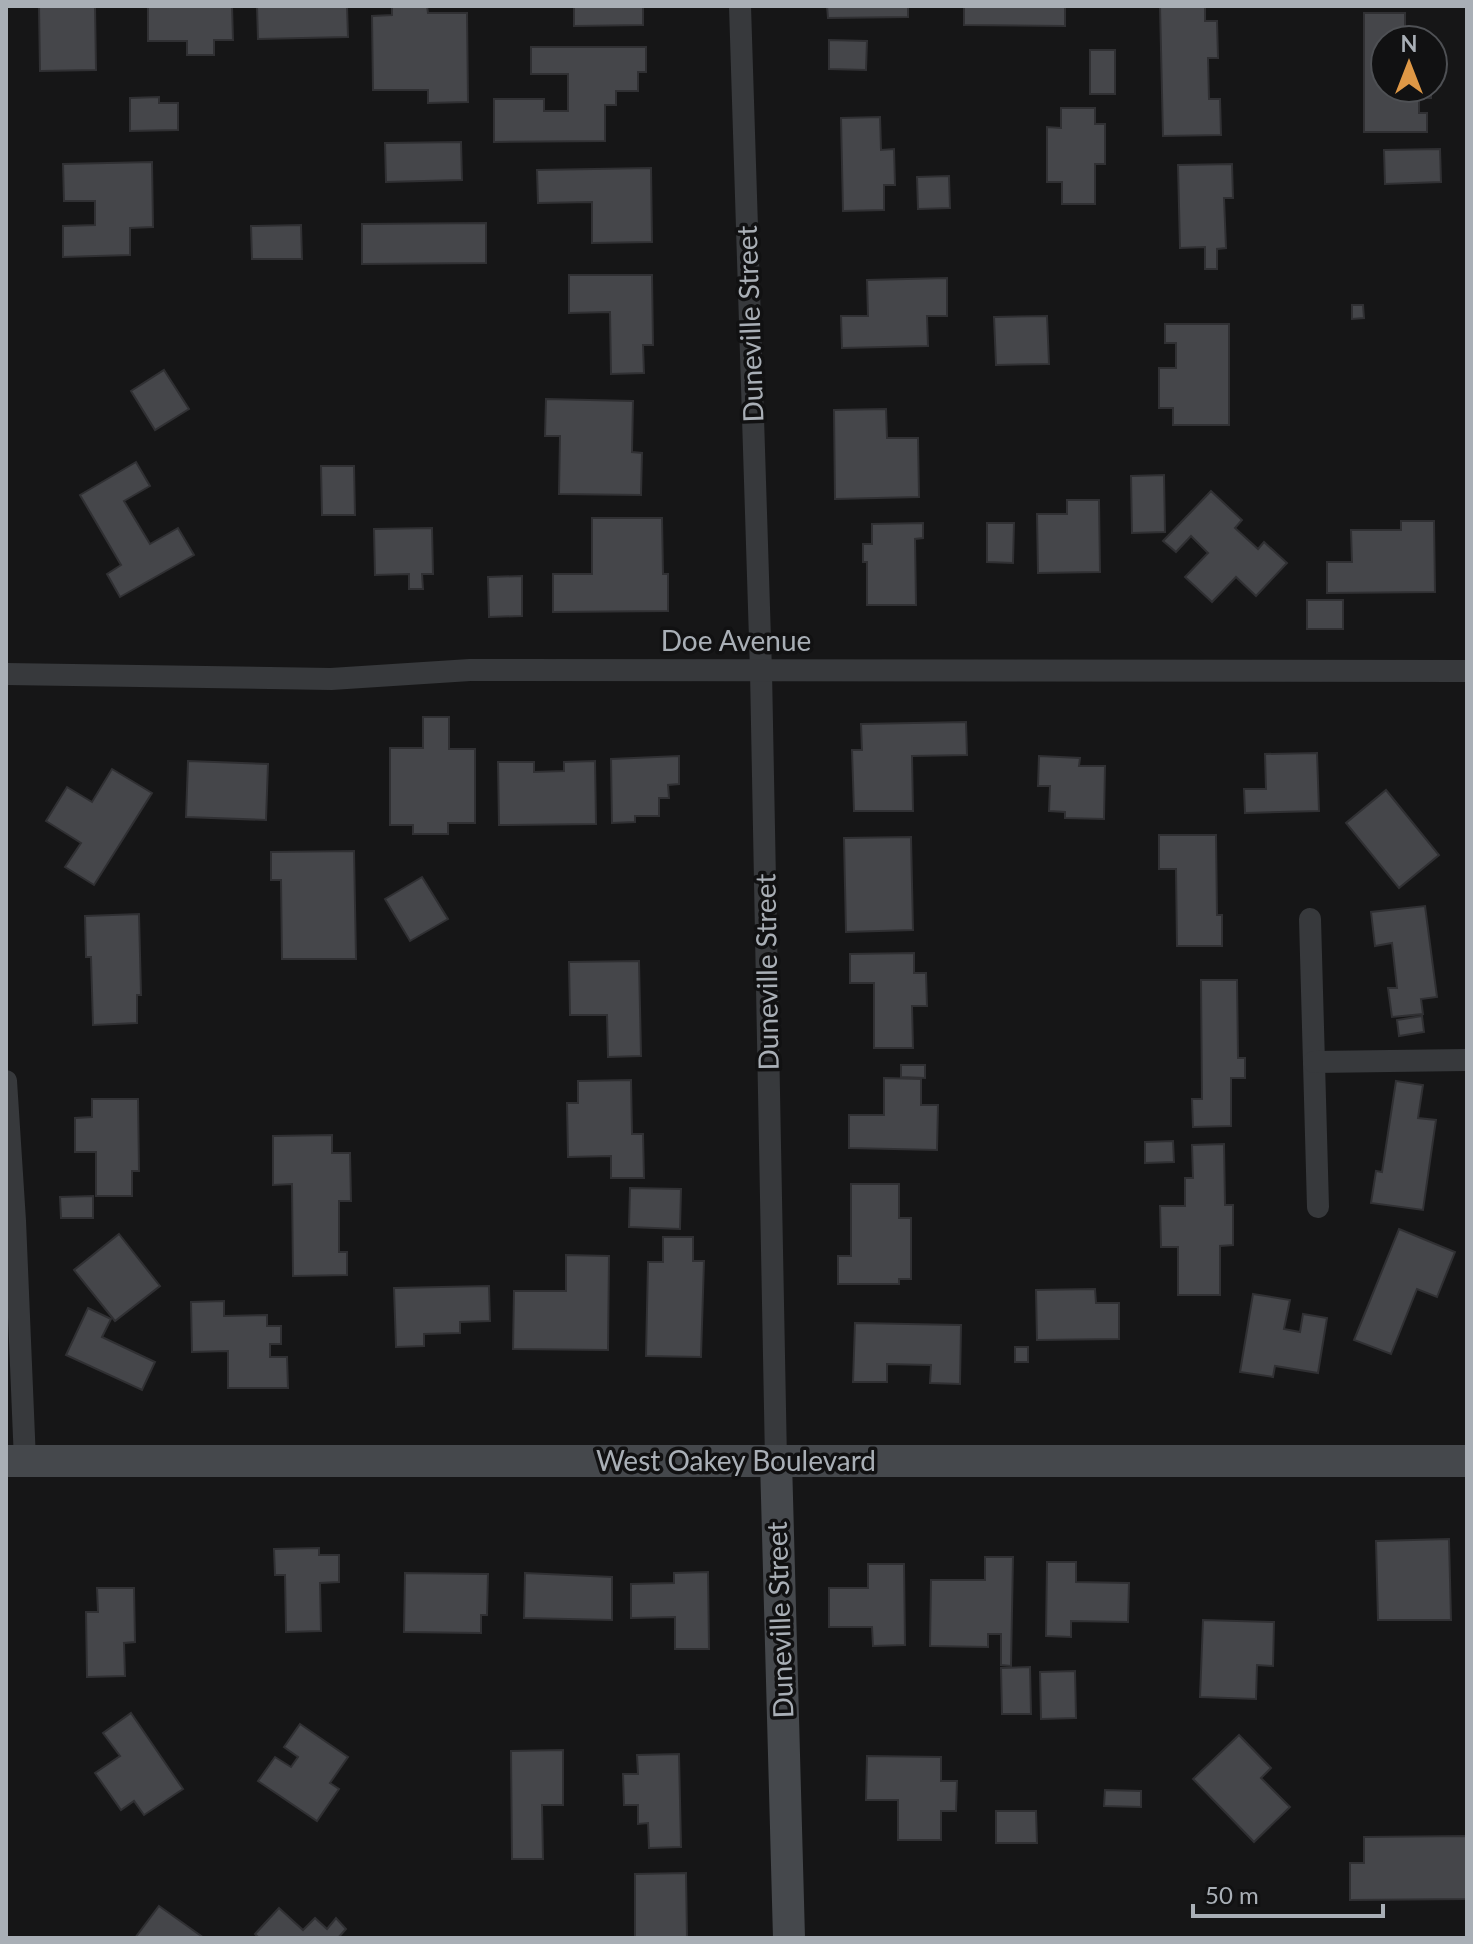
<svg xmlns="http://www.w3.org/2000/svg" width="1473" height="1944" font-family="Lato,sans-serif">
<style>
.building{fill:#45464a;stroke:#303033;stroke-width:2}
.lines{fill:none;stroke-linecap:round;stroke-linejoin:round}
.street{stroke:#37393c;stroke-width:22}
.secondary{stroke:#45484c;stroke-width:32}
.labels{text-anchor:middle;stroke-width:7;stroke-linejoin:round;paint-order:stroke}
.street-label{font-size:28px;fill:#a9afb6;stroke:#111112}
</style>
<rect width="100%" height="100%" fill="#161617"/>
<g class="building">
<polygon points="39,6 95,6 96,70 40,71"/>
<polygon points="148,6 232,6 233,40 214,40 214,55 187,55 187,41 148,41"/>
<polygon points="257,6 347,6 348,37 258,39"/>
<polygon points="392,6 427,6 428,13 467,13 468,102 428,103 428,90 373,90 372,16 392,15"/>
<polygon points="574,6 643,6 643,25 574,26"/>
<polygon points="827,6 908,6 908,17 828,18"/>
<polygon points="964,6 1065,6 1065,26 964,25"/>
<polygon points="1160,6 1205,6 1205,21 1217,21 1218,58 1208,58 1209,99 1220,99 1221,135 1163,136"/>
<polygon points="1364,13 1405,13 1405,40 1385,40 1385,88 1431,88 1431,98 1419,98 1419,113 1427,113 1427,132 1364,132"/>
<polygon points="829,40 867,41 866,70 829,69"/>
<polygon points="531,47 646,47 646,72 638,72 638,91 616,91 616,105 605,105 605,141 494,142 494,99 544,99 544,111 568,111 568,74 531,74"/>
<rect x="1090" y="50" width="25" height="44"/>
<polygon points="159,97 159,103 178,103 178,130 130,131 130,98"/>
<polygon points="1061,108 1095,108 1095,124 1105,124 1105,164 1095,164 1095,204 1062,204 1062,182 1047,182 1047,127 1061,128"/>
<polygon points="880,117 881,150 894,149 895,185 884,185 884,210 843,211 841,118"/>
<polygon points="461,142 462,180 386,182 385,143"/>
<polygon points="1440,149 1441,182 1385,184 1384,150"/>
<polygon points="152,162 153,227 130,228 130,255 63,257 63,226 95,225 95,201 64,201 63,164"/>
<polygon points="1232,164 1233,198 1224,198 1226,248 1217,249 1217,269 1205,269 1205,247 1180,248 1178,165"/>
<polygon points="651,168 652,242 592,243 592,202 538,203 537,170"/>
<polygon points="949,176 950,208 918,209 917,177"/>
<polygon points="486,223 486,263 362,264 362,224"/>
<polygon points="301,225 302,259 252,259 251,226"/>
<polygon points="569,275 652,275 653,345 643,345 644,373 611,374 610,312 569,313"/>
<polygon points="947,278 947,316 927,316 928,346 842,348 841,316 868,316 867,280"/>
<polygon points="1352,305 1363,305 1364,318 1352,319"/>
<polygon points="1047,316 1049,364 996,365 994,317"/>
<polygon points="1165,324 1229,324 1229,425 1173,425 1173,408 1159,408 1159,368 1176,368 1176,343 1165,343"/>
<polygon points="164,370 189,409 155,430 131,391"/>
<polygon points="546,399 633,401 632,452 642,453 641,495 559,494 560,436 545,436"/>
<polygon points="886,409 887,438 918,438 919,497 835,499 834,410"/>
<polygon points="136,462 150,486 124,501 150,544 178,528 194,555 120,597 107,574 121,565 80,495"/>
<polygon points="321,466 354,466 355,515 322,515"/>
<polygon points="1164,475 1165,532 1132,533 1131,476"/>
<polygon points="1211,491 1242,520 1235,528 1258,549 1264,542 1287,563 1256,596 1236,577 1212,602 1185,577 1208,553 1191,536 1176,552 1163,541"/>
<polygon points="1067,500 1099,500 1100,572 1038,573 1037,514 1067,514"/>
<polygon points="592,518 662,518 663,574 668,574 668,611 553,612 553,574 592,574"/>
<polygon points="1401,521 1434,521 1435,592 1327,593 1327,562 1352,562 1351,530 1401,530"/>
<polygon points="923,523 923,538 915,539 916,605 867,605 867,562 863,562 863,544 872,544 872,524"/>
<polygon points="987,523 1014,523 1013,563 987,562"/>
<polygon points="432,528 433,574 422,574 423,589 409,589 409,574 375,575 374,529"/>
<polygon points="522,576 522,616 489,617 488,577"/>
<rect x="1307" y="600" width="36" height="29"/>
<polygon points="423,717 449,717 449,749 475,749 475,823 448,823 448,834 413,834 413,825 390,825 390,748 423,748"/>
<polygon points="966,722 967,755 912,756 913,811 854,811 852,750 862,750 861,724"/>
<polygon points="1317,753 1319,811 1245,813 1244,789 1266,789 1265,754"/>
<polygon points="679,756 679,784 668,785 669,798 659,798 659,816 635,816 635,822 612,823 611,759"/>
<polygon points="1039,756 1080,758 1079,766 1105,766 1104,819 1065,818 1065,812 1049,811 1050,786 1038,786"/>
<polygon points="188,761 268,764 266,820 186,817"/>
<polygon points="595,761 596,824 499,825 498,762 534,762 534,772 564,771 564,762"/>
<polygon points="112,769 152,793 94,885 65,867 81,843 46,821 67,787 92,802"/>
<polygon points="1386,790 1439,855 1399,888 1346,823"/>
<polygon points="1159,835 1216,835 1217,915 1222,915 1222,946 1177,946 1176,869 1159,869"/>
<polygon points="911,837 913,930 846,932 844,838"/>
<polygon points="354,851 356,959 282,959 281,880 271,880 271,852"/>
<polygon points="422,877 448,919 410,941 385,899"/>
<polygon points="1425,906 1437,997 1421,999 1423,1014 1392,1017 1388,988 1397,988 1392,943 1375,946 1371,912"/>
<polygon points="139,914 141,995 137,995 137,1023 93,1025 91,957 86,957 85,916"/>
<polygon points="914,953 914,973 926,973 927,1006 912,1006 913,1048 874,1048 874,983 850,983 850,954"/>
<polygon points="639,961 641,1056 608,1057 607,1015 570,1015 569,962"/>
<polygon points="1201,980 1237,980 1238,1058 1245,1058 1245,1078 1231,1078 1231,1126 1193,1127 1192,1099 1202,1099"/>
<polygon points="1422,1016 1424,1032 1399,1036 1397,1020"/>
<polygon points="901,1065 925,1065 925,1078 901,1077"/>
<polygon points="884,1078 921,1079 921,1105 938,1105 937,1150 849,1148 849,1115 884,1115"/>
<polygon points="631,1080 632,1134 643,1134 644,1178 611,1178 611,1156 568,1157 567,1103 578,1103 578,1081"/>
<polygon points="1396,1081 1423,1085 1418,1118 1436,1120 1423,1210 1371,1203 1376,1171 1382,1172"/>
<polygon points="92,1099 138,1099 139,1171 132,1171 132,1196 96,1196 96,1152 75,1152 75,1118 92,1117"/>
<polygon points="332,1135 332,1153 350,1153 351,1201 339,1201 339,1252 347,1252 347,1275 293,1276 292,1184 273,1185 273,1136"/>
<polygon points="1173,1141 1174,1162 1145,1163 1145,1142"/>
<polygon points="1224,1144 1225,1205 1233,1205 1233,1245 1220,1246 1220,1295 1178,1295 1178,1247 1161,1247 1160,1206 1185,1206 1185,1178 1193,1178 1192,1145"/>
<polygon points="851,1184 899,1184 899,1218 911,1218 911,1279 899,1279 899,1284 838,1284 838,1256 851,1256"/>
<polygon points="630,1188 681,1189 680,1229 629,1227"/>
<polygon points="93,1196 93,1218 61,1218 60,1197"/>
<polygon points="1399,1229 1455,1252 1437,1297 1417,1289 1391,1354 1354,1340"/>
<polygon points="119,1234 160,1286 115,1321 74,1270"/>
<polygon points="663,1237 693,1237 693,1261 704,1261 701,1357 646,1356 648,1262 663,1262"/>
<polygon points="566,1255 609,1256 608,1350 513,1349 514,1291 566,1291"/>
<polygon points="489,1286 490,1321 460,1322 460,1333 424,1334 424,1346 396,1347 394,1288"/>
<polygon points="1095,1289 1096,1303 1119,1303 1119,1339 1037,1340 1036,1290"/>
<polygon points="1253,1294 1290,1300 1284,1329 1300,1332 1303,1314 1327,1318 1318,1373 1275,1366 1273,1377 1240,1372"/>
<polygon points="224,1301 224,1316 267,1315 267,1326 281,1326 281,1344 270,1344 270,1357 287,1357 288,1388 228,1388 228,1351 192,1352 191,1302"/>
<polygon points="88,1308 111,1319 102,1337 155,1362 142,1390 66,1355"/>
<polygon points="855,1323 961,1325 960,1384 930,1383 931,1365 887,1364 887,1382 853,1382"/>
<rect x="1015" y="1347" width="13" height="15"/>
<polygon points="1449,1539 1451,1620 1378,1620 1376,1541"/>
<polygon points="319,1548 319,1555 339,1555 339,1582 320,1583 321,1631 286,1632 285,1575 275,1575 274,1549"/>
<polygon points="985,1557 1013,1557 1011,1666 1001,1665 1001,1634 988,1634 988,1647 930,1646 931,1580 985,1580"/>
<polygon points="1047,1562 1076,1562 1076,1582 1129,1583 1128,1622 1071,1621 1071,1637 1046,1636"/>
<polygon points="868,1564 904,1564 905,1645 873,1646 872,1627 829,1627 829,1588 868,1588"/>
<polygon points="708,1572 709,1649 675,1649 675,1617 631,1618 631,1584 674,1583 674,1573"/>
<polygon points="405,1573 488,1574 487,1615 481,1615 481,1633 404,1632"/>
<polygon points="525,1573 612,1577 612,1620 524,1618"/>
<polygon points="97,1588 134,1588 135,1642 124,1643 125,1676 87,1677 86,1612 98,1612"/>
<polygon points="1203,1620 1274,1622 1273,1666 1257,1665 1256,1699 1200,1697"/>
<polygon points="1030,1667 1031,1714 1002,1714 1001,1668"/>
<polygon points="1075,1671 1076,1718 1041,1719 1040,1672"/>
<polygon points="131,1713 183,1789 144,1815 134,1801 121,1810 95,1773 120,1756 103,1733"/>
<polygon points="300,1724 348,1757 330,1783 339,1789 317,1821 258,1781 275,1757 291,1767 298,1757 284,1747"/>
<polygon points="1239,1735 1271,1768 1261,1778 1290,1807 1254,1842 1193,1779"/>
<polygon points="563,1750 563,1805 542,1805 543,1859 512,1859 511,1751"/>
<polygon points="679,1754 681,1847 649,1848 648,1823 638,1824 638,1805 624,1805 623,1774 638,1774 637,1755"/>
<polygon points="867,1756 941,1757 941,1781 957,1781 956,1811 941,1811 941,1840 898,1840 898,1800 866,1800"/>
<polygon points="1105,1790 1141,1791 1141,1807 1104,1806"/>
<polygon points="996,1811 1036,1811 1037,1843 996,1843"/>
<polygon points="1467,1836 1467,1899 1350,1900 1350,1863 1364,1863 1364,1837"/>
<polygon points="686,1873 687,1938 635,1938 635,1874"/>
<polygon points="159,1906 204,1938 135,1938"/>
<polygon points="279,1908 303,1930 315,1918 327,1929 336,1918 346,1929 338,1938 259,1938 255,1934"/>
</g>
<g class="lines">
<g class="street">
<polyline points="740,6 761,671 776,1461"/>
<polyline points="6,674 331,679 470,670 1467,671"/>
<polyline points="1310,919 1318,1207"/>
<polyline points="1314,1062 1467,1060"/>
<polyline points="6,1081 15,1221 25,1461"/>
</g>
<g class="secondary">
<polyline points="6,1461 1467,1461"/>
<polyline points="776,1461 789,1938"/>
</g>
</g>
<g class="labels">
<g class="street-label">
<text transform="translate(750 324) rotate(-92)" y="10">Duneville Street</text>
<text x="736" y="651">Doe Avenue</text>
<text transform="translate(767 972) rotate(-91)" y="10">Duneville Street</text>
<text x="736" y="1471">West Oakey Boulevard</text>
<text transform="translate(780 1620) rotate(-92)" y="10">Duneville Street</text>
</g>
</g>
<rect width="1473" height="1944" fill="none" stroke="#a9afb6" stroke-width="16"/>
<g transform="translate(1409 64)"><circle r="38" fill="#111112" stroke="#4e5054" stroke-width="2"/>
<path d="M0-6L14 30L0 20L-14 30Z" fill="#df9846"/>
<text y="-12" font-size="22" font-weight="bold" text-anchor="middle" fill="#a9afb6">N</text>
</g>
<path d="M1193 1904v12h190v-12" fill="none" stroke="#a9afb6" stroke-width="4"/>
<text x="1205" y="1904" font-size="24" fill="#a9afb6" stroke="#111112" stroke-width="6" paint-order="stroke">50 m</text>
</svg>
